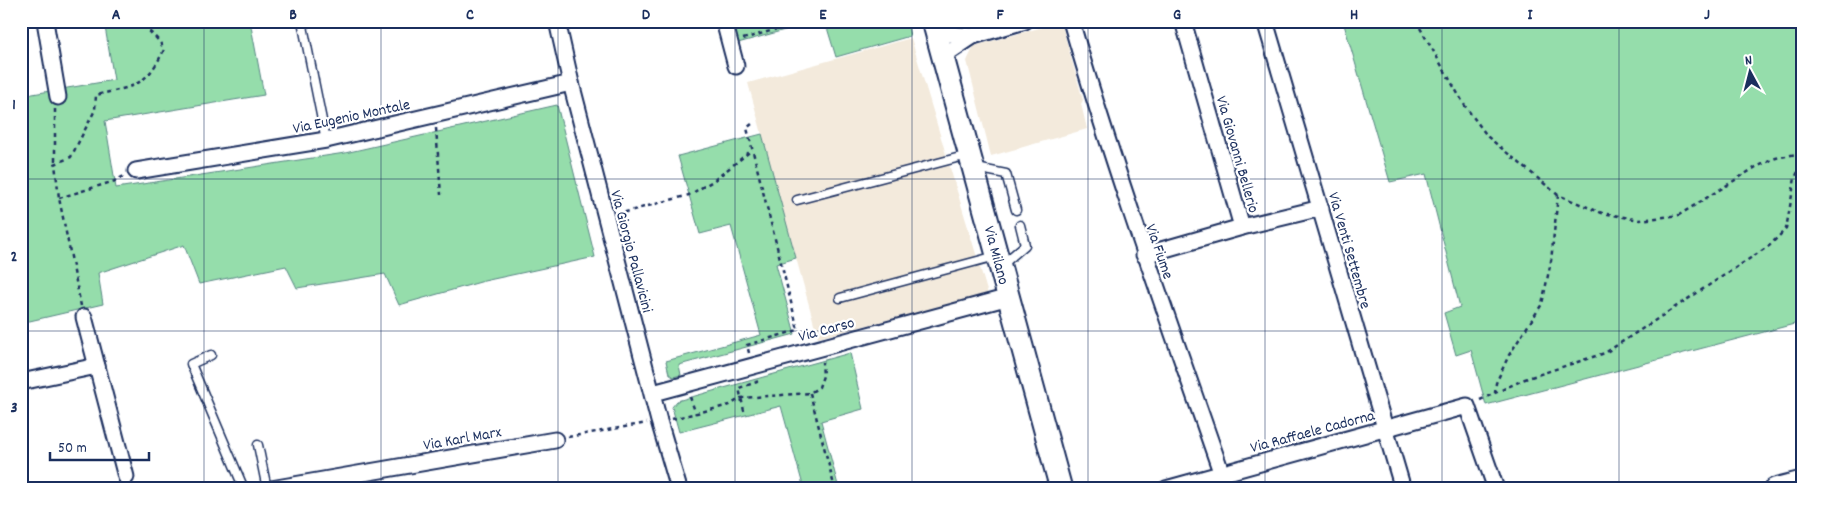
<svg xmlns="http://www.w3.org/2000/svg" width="1823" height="510" font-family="Dekko,sans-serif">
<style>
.built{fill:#f3eadc}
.green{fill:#95ddab;stroke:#588684}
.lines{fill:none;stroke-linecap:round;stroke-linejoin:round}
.lane-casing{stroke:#1b2f5e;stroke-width:11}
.street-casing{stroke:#1b2f5e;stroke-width:19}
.secondary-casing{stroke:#1b2f5e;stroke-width:25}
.path{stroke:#1b2f5e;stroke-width:2.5;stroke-dasharray:4 4;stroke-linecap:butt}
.lane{stroke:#fff;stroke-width:8}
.street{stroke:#fff;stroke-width:15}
.secondary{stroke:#fff;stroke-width:21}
.grid{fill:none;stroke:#1b2f5e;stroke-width:1;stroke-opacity:0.55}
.labels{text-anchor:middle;stroke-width:4.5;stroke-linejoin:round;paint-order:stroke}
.street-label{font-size:16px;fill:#1b2f5e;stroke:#fff}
.neatline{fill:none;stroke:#1b2f5e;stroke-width:2}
.grid-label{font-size:16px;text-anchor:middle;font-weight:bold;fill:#1b2f5e}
</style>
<rect width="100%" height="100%" fill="#fff"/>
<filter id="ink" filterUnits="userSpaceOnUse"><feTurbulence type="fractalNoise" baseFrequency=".02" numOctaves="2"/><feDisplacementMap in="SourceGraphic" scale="10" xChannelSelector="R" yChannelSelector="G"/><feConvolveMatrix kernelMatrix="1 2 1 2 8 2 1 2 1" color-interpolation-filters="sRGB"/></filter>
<g filter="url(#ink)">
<g class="built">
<polygon points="1061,22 1083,100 1081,104 1087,129 991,156 967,61 974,46"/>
<polygon points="911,38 988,294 818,338 748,83"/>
</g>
<g class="green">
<polygon points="104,21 250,21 264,95 105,121 116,188 345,153 557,105 595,257 484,281 399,305 385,274 297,288 286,266 199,284 184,245 98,273 103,304 21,323 21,96 114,80"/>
<polygon points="732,21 809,21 810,23 738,43"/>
<polygon points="825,21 907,21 910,36 836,57"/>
<polygon points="1343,21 1802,21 1802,322 1486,405 1471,350 1456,355 1444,313 1460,307 1426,174 1390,182"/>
<polygon points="762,134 796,258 776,264 795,334 679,365 681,375 673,377 669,374 666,361 761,335 731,226 700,234 678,156"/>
<polygon points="850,353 863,409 821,421 839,489 804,489 781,406 679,432 672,407 677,401"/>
</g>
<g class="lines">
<g class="lane-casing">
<g id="lane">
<polyline points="302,21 326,140"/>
<polyline points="976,168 1006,174 1016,210"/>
<polyline points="797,200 968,155"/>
<polyline points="1002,265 1025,245 1020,225"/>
<polyline points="840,298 996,256"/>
<polyline points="211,355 191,364 244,489"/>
<polyline points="258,445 267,489"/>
</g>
</g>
<g class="street-casing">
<g id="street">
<polyline points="45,21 58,97"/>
<polyline points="557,21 571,83 659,421 679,489"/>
<polyline points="724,21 736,66"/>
<path d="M1071,21C1117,179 1173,333 1227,489"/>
<polyline points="1265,21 1403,489"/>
<polyline points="936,33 973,36 1025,21"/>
<polyline points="943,56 973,36"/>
<polyline points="136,171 326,140 571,83"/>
<polyline points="1242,227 1321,208"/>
<polyline points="1144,255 1242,227 1183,21"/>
<polyline points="84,317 126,477"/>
<polyline points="21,382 97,366"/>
<polyline points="653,393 1009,297"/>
<polyline points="271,489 555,440"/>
<polyline points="1166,489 1467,406 1496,489"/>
</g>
</g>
<g class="secondary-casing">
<g id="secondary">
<polyline points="933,21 1061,489"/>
<polyline points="1775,489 1802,482"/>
</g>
</g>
<g class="path">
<polyline points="811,21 826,28 850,21"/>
<polyline points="1416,21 1465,106 1488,137 1558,195 1602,213 1640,220 1679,215 1756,167 1776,158 1802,153"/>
<polyline points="743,39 804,21"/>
<polyline points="55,109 55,164"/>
<polyline points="436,128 441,195"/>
<polyline points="59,198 115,181 124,176"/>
<polyline points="622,224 625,222 622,213 689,195 713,181 752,150"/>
<path d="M81,306L59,198L55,164L71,157L95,110L96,95C134,86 145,88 164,50C159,37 148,33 141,21"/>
<polyline points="749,353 747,345 798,330 749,136 747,128 752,124"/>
<polyline points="810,393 835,489"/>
<polyline points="1495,393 1496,383 1509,355 1542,304 1551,261 1558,195"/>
<polyline points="690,397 696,414"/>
<polyline points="1480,400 1525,379 1605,353 1769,246 1786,229 1795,178 1802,163"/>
<polyline points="744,411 739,388 757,382 756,378"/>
<polyline points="672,419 730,405 741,398 810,393 819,387 823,376 822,362"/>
<polyline points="568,437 647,423"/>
</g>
<use href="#lane" class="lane"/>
<use href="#street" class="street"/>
<use href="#secondary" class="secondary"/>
</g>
</g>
<path class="grid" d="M204,21V489M381,21V489M558,21V489M735,21V489M912,21V489M1088,21V489M1265,21V489M1442,21V489M1619,21V489M21,179H1802M21,331H1802"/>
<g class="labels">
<g class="street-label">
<text transform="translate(351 115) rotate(-12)" y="6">Via Eugenio Montale</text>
<text transform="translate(1239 154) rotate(74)" y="6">Via Giovanni Bellerio</text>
<text transform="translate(1351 250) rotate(74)" y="6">Via Venti Settembre</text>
<text transform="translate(633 251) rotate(75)" y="6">Via Giorgio Pallavicini</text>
<text transform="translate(1161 251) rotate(71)" y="6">Via Fiume</text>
<text transform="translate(998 255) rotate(75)" y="6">Via Milano</text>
<text transform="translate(826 328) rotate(-15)" y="6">Via Carso</text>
<text transform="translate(1312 430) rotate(-15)" y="6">Via Raffaele Cadorna</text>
<text transform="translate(462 437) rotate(-10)" y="6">Via Karl Marx</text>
</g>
</g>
<rect width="1823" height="510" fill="none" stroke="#fff" stroke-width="55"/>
<g transform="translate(1750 72) rotate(353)" stroke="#ffffff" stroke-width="4" paint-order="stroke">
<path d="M0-4L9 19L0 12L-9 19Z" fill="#1b2f5e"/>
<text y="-8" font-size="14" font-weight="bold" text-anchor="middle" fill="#1b2f5e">N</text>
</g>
<path d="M50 452v8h99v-8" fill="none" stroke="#1b2f5e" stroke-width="2.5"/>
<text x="58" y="452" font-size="15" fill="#1b2f5e" stroke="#ffffff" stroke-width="4" paint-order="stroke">50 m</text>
<rect x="28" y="28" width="1768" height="454" class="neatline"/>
<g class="grid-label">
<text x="116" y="19">A</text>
<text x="293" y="19">B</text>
<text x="470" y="19">C</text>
<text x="646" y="19">D</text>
<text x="823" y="19">E</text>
<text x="1000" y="19">F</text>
<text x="1177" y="19">G</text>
<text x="1354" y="19">H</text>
<text x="1530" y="19">I</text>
<text x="1707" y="19">J</text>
<text x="14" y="109">1</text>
<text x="14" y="261">2</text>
<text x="14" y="412">3</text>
</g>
</svg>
